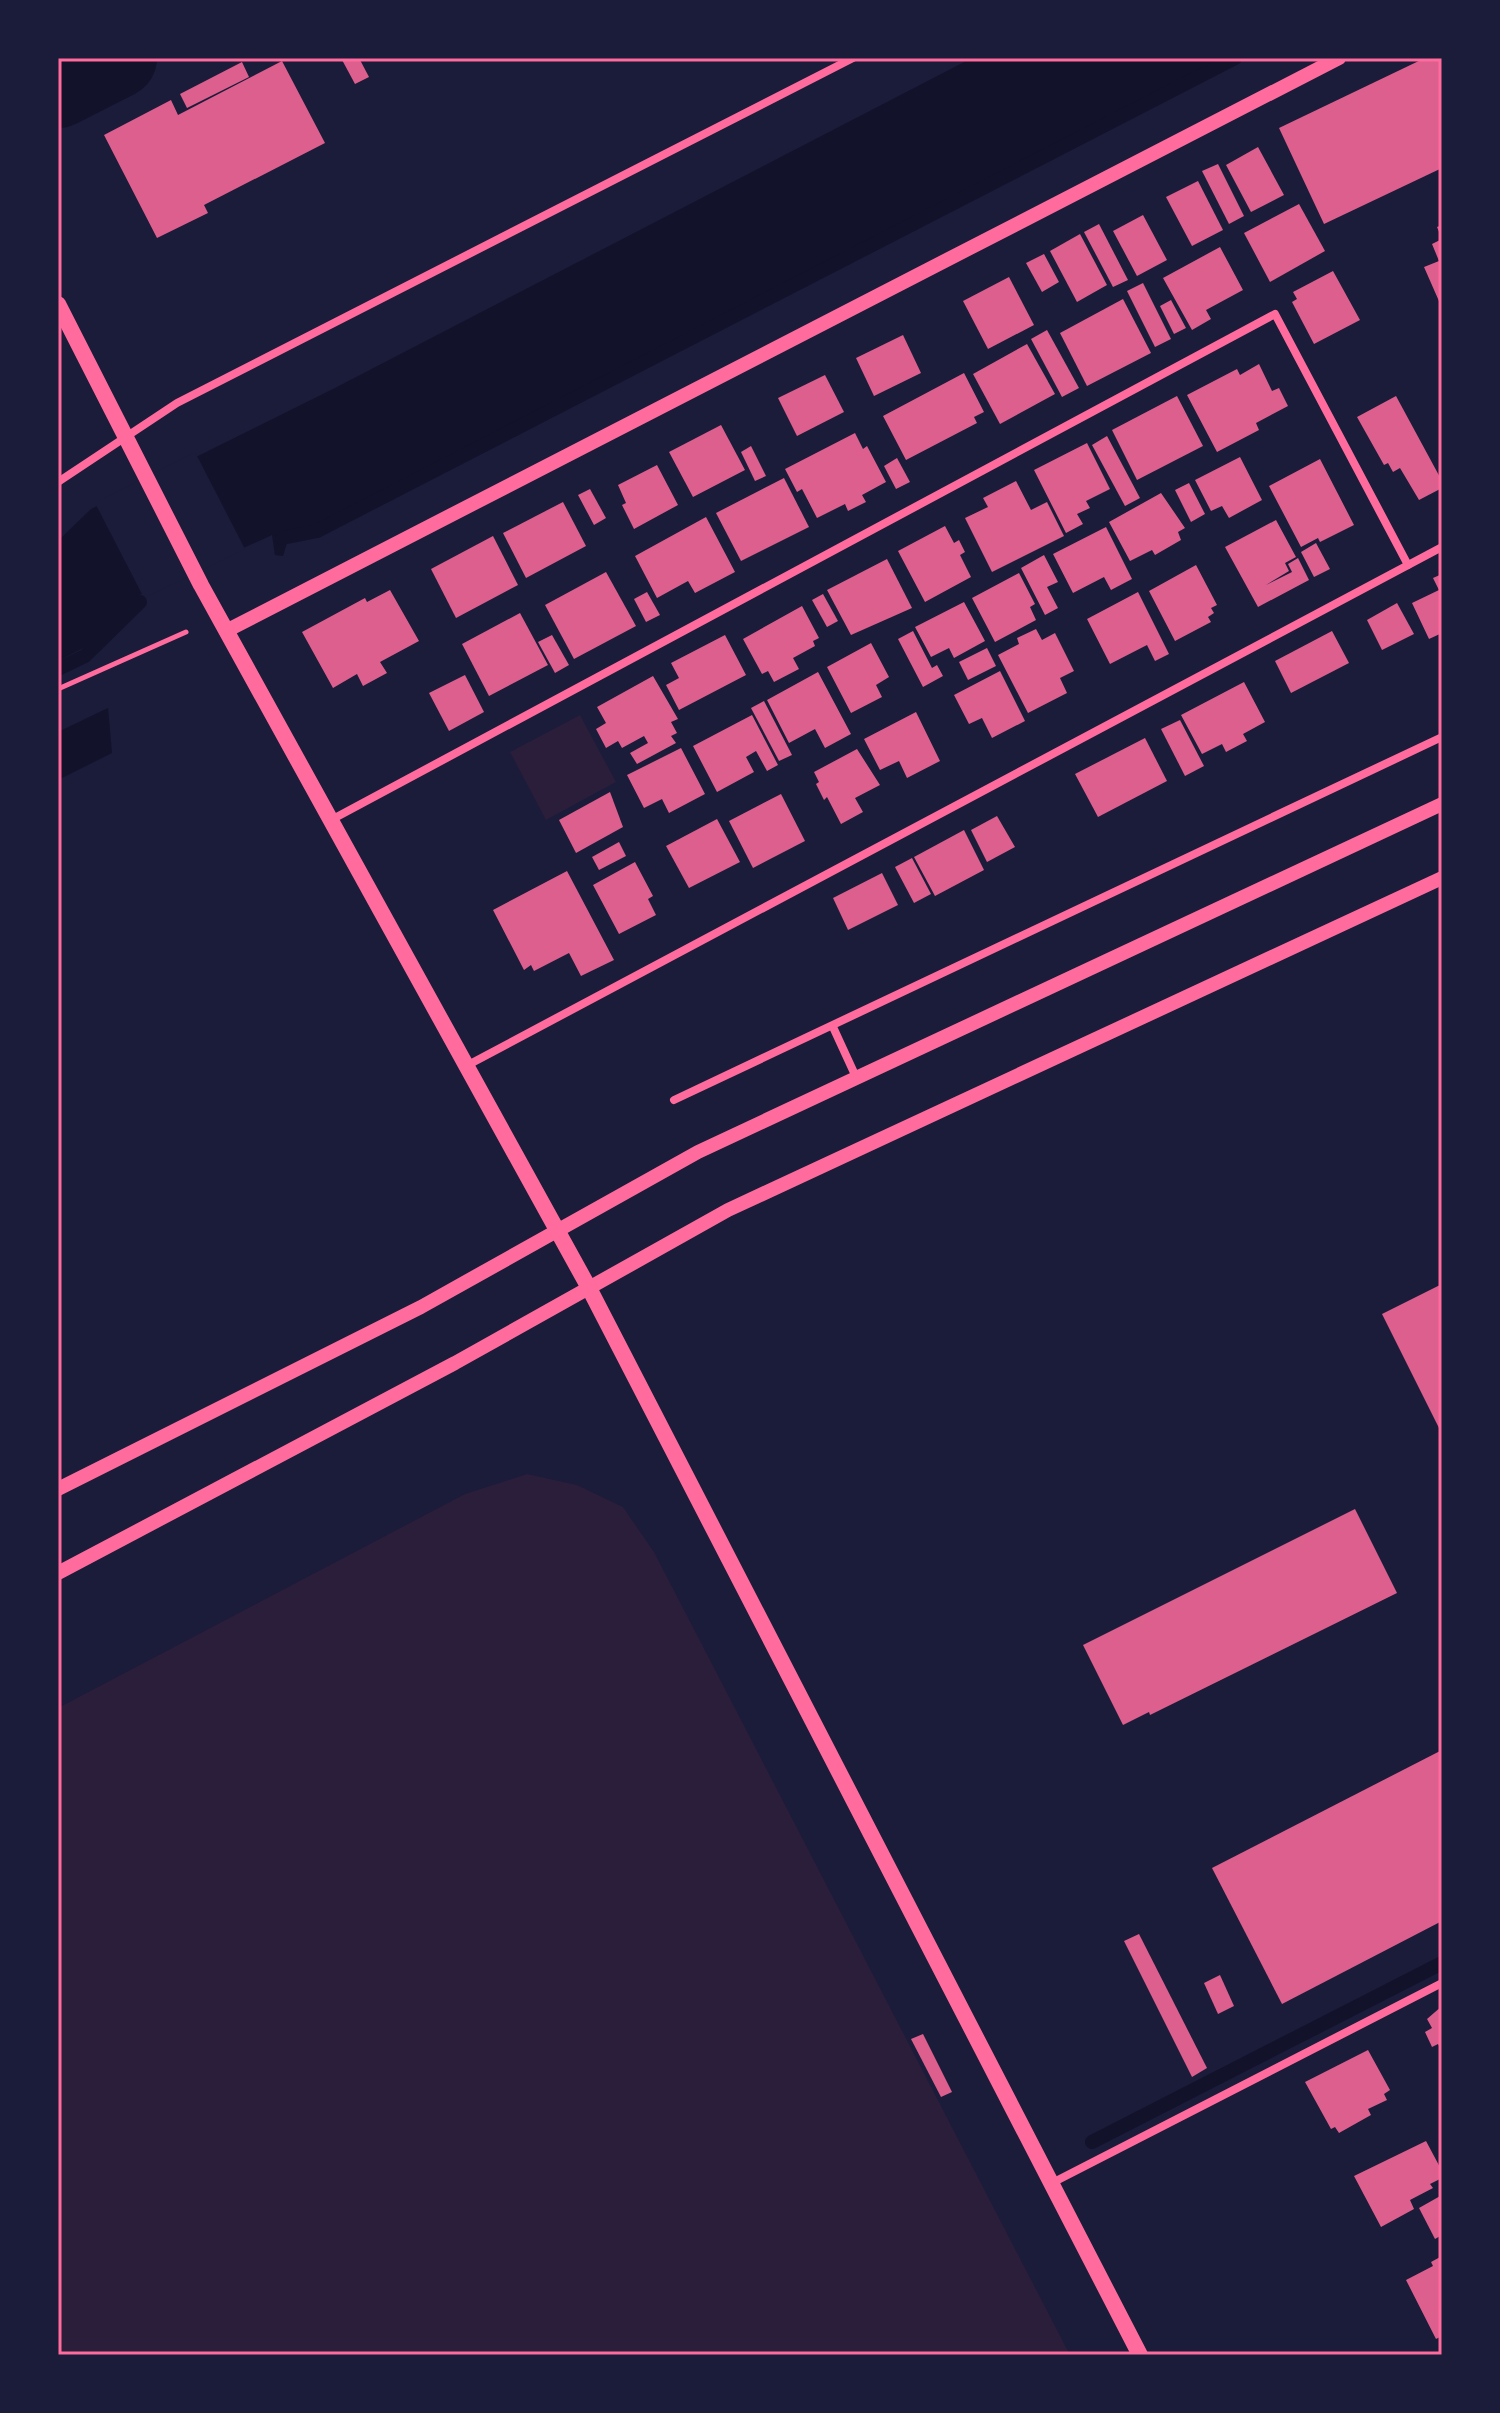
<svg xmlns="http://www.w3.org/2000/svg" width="1500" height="2413" font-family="'PT Sans Narrow',sans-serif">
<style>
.green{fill:#2a1e3b}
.water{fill:#12122b}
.pier{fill:#1b1b3a}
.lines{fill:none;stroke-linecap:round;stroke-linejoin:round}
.stream{stroke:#12122b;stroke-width:14}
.river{stroke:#12122b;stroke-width:80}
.building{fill:#dd5f8e}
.path{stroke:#ff6b9d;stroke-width:5}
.minor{stroke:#ff6b9d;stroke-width:8}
.tertiary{stroke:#ff6b9d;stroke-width:14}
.secondary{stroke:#ff6b9d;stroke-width:16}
.neatline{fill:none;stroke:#ff6b9d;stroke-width:3}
</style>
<rect width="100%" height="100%" fill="#1b1b3a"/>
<g class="green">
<polygon points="580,715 616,782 546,820 510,752"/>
<polygon points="527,1474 577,1485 623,1507 654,1552 1070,2355 58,2355 58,1708 465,1494"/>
</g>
<g class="water">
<polygon points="972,58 1223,58 309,528 290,533 283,556 275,555 272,535 135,597 89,645 58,661 58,541 91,509 333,389"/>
<polygon points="108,708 112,753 58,780 58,732"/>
</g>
<polygon class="pier" points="195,452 245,549 144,598 95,503"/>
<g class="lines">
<g class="stream">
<polyline points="282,538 317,531 1235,58"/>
<polyline points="58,669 85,656 140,602"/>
<polyline points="1092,2142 1442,1963"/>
</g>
<polyline class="river" points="58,88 117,58"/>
</g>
<g class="building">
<polygon points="341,58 359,58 369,77 355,84"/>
<polygon points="1425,58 1442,58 1442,168 1324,224 1279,128"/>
<polygon points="282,61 325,143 204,205 208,213 157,238 104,135 171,100 178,115"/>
<polygon points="242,62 249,77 187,108 180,94"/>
<polygon points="1258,147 1284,195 1251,212 1226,165"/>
<polygon points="1218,164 1244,216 1229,224 1202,171"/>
<polygon points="1198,181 1223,230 1192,246 1166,197"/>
<polygon points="1299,204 1325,251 1270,282 1244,233"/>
<polygon points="1143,215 1167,260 1137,276 1113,231"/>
<polygon points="1099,224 1128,280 1113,287 1084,232"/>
<polygon points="1442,225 1442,308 1424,267 1439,261 1432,244 1442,239 1437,227"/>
<polygon points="1080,234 1107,285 1077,302 1050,251"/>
<polygon points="1220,247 1243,290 1206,310 1211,319 1192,330 1163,278"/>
<polygon points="1044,254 1059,282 1042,292 1026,263"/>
<polygon points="1333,271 1360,320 1314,344 1292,302 1297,299 1293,292"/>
<polygon points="1009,277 1034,325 988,349 963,301"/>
<polygon points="1143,283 1171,339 1155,347 1127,291"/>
<polygon points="1123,299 1151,353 1087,386 1060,333"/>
<polygon points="1171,300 1186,328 1174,334 1160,306"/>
<polygon points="1047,330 1079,388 1062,397 1031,339"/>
<polygon points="903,335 921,373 874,396 856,358"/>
<polygon points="1027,344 1055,394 1000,424 973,374"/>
<polygon points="1259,364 1272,391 1279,388 1288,406 1256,423 1259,430 1217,452 1187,395 1237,369 1240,375"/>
<polygon points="964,373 984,412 974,417 977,423 906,460 883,416"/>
<polygon points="825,375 844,412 797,436 778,398"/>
<polygon points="1177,396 1203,446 1137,480 1112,430"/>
<polygon points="1396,396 1442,481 1442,488 1419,500 1400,468 1393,472 1388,463 1384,465 1357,417"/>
<polygon points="721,425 745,470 693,497 669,452"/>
<polygon points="855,433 863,449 867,446 886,482 862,495 866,502 848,511 845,504 817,518 802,489 797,492 785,469"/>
<polygon points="1107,436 1140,498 1125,506 1092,445"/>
<polygon points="1087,443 1110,489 1086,501 1090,508 1077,514 1083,524 1066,533 1034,470"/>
<polygon points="751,446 766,476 755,481 741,452"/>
<polygon points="1240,457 1262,500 1229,518 1222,506 1211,511 1195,480"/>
<polygon points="897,458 910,482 896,489 884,466"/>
<polygon points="1320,459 1354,525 1320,542 1318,538 1301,547 1269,486"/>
<polygon points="657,465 678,505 634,529 622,505 626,503 618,485"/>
<polygon points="784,478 809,527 741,561 716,513"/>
<polygon points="1016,481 1031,510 1047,502 1064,536 992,572 965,518 988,507 983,498"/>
<polygon points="1189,483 1205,514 1191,522 1175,490"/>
<polygon points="590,489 606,518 594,525 578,495"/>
<polygon points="1161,493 1185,528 1178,532 1181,540 1155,555 1152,550 1130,561 1109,522"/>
<polygon points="563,502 586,546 526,578 503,533"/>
<polygon points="706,517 735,572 695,593 688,581 657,598 635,556"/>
<polygon points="1276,520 1296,557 1285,563 1289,571 1266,585 1292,572 1288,564 1298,558 1309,580 1258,607 1225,547"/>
<polygon points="945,526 954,543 959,540 965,552 960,555 971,577 925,602 898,551"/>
<polygon points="1106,527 1132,579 1111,590 1104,577 1073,593 1053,554"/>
<polygon points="493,536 518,585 456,618 431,569"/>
<polygon points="1316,543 1330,569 1314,577 1301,552"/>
<polygon points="1044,555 1058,582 1047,587 1058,608 1045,615 1021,568"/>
<polygon points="887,559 912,608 851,635 827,590"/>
<polygon points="1196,565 1217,605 1211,608 1214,613 1208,617 1211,622 1175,641 1149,591"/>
<polygon points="606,572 636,626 574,659 545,605"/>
<polygon points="1019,573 1035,604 1030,607 1036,620 995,642 972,598"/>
<polygon points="1442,574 1442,633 1429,639 1412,603 1439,590 1433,578"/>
<polygon points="390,590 419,641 380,662 387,673 363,686 357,674 333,688 302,632 365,598 367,602"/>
<polygon points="647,592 660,615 646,622 634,599"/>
<polygon points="1138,592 1169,654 1155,661 1147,645 1110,664 1087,619"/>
<polygon points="823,594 838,621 827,627 812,600"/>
<polygon points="964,602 985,641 954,658 949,648 931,657 915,627"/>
<polygon points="1397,603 1414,634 1382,650 1367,620"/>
<polygon points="802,606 819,638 813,641 815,646 793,658 799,669 774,682 768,671 762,674 743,639"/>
<polygon points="520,613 548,665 489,696 462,644"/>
<polygon points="1036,629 1042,640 1055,633 1074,671 1060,678 1067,693 1028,713 998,655 1019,644 1017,638"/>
<polygon points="913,631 932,668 937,665 943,676 923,687 898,639"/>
<polygon points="1332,631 1349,663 1291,693 1275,661"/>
<polygon points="552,635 569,665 555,673 538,642"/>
<polygon points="725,635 746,675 679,710 666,685 679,678 671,663"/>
<polygon points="871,643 889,677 876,685 882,697 851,713 827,667"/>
<polygon points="987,648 996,666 968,680 959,662"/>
<polygon points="1000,671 1025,721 992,738 982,718 969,724 954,695"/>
<polygon points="818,672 851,734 825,748 815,729 789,743 767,700"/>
<polygon points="465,675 484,712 449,731 429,693"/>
<polygon points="653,676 678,719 671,722 677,733 671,736 676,743 637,764 630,753 648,743 644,736 622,748 618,741 606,748 596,729 606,723 597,707"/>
<polygon points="1244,682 1265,722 1243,734 1247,741 1226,752 1222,744 1202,754 1181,715"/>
<polygon points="764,701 792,755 779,761 751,708"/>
<polygon points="916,712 940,761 907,778 899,761 880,770 864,739"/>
<polygon points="752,715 778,765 767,771 756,751 746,757 754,772 717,792 693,746"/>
<polygon points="1180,720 1204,766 1185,776 1161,729"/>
<polygon points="1145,738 1167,781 1098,817 1075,774"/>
<polygon points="681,748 705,794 669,813 662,799 644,808 627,775"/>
<polygon points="857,749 880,785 855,798 863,812 841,824 827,797 824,800 816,784 819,782 814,772"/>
<polygon points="610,792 623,827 576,853 559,820"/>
<polygon points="781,794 805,841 753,868 729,821"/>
<polygon points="997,816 1015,847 987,862 971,830"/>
<polygon points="717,819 740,862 689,888 666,846"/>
<polygon points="964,830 984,870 935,896 914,857"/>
<polygon points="619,842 626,856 599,870 592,857"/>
<polygon points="912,858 931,894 914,903 895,867"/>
<polygon points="635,862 653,896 648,899 656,915 619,934 593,885"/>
<polygon points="567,871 614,960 581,976 569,953 534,971 531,965 524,970 493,910"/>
<polygon points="882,873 898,905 848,930 833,898"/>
<polygon points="1442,1284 1442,1434 1382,1314"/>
<polygon points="1355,1509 1397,1593 1150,1715 1149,1712 1123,1725 1083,1645"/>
<polygon points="1442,1750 1442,1921 1282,2004 1212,1868"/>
<polygon points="1139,1934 1207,2068 1192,2077 1124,1941"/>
<polygon points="1220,1975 1234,2006 1218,2014 1204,1983"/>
<polygon points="1442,2006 1442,2051 1438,2044 1432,2047 1425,2032 1432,2028 1427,2019"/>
<polygon points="923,2034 952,2092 941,2097 911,2039"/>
<polygon points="1368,2050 1390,2090 1384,2094 1387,2100 1368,2109 1371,2115 1339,2133 1335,2127 1331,2129 1305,2082"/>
<polygon points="1426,2141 1442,2171 1442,2178 1430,2184 1433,2188 1410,2200 1414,2209 1381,2227 1354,2176"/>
<polygon points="1442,2195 1442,2235 1435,2239 1419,2208"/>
<polygon points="1442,2256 1442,2336 1436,2339 1406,2280 1433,2266 1431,2262"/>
</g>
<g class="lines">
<polyline class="path" points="58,689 186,632"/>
<g class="minor">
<polyline points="58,482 177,403 853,58"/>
<polyline points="331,820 1275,314 1408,565"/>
<polyline points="833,1027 856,1077"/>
<polyline points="468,1065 1442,547"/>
<polyline points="674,1100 1442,737"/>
<polyline points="1052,2183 1442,1983"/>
</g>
<g class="tertiary">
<polyline points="226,631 1339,58"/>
<polyline points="58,1489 421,1307 698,1152 1442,804"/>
<polyline points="58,1573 455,1363 728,1210 1442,878"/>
</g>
<polyline class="secondary" points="58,304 201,585 589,1288 1140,2355"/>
</g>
<rect width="1500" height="2413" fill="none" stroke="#1b1b3a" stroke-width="120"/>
<rect x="60" y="60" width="1380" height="2293" class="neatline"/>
</svg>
